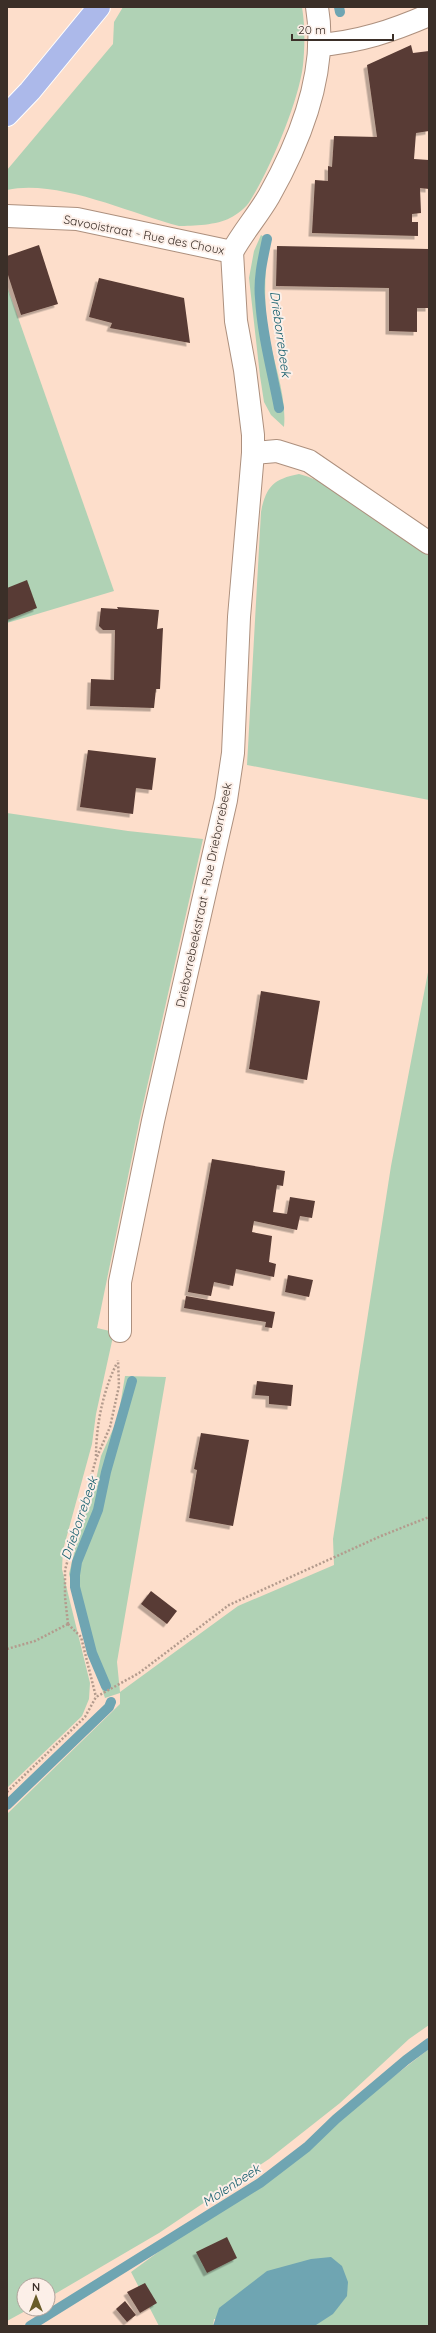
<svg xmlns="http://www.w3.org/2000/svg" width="436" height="2333" font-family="Quicksand,sans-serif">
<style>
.green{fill:#b0d2b5}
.water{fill:#6fa5b2}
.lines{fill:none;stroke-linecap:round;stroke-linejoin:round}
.stream{stroke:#6fa5b2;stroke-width:10}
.building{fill:#583b34;filter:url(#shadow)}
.minor-casing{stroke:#ad907e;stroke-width:24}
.major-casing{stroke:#fff;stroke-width:24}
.path{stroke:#b39b8d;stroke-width:2.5;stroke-dasharray:2 2;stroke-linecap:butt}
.minor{stroke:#fff;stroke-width:22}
.major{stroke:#acb9ea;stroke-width:22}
.labels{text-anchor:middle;stroke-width:4;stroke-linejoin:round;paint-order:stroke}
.street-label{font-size:12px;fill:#3b2f28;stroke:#fcefe8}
.water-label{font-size:13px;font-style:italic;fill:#165f6e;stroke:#fcefe8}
</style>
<defs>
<filter id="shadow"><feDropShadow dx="-3.5" dy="3.5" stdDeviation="0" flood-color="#0004"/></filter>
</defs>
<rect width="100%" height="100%" fill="#fddecb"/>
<g class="green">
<path d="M123,7H302C305,25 305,46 303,65C299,101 270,169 250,201C247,207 236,215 230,218C218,225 192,226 179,226C128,213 58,179 7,190V170L113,44L114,22Z"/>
<path d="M261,235L267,239C266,270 263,301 268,331C273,362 287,395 284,427L271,415L264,402L260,376L249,278L254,251Z"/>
<polygon points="7,286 114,591 7,623"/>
<path d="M299,474C339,484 394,531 429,556V800L247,765L261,512C266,487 273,479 299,474Z"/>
<polygon points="7,813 128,831 203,839 140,1118 97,1328 114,1332 96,1414 92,1444 63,1550 62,1569 90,1683 89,1699 82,1716 7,1788"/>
<polygon points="429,967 429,2025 409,2039 340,2103 269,2159 159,2233 48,2298 48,2285 24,2285 24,2309 29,2309 7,2321 7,1814 120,1704 120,1693 105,1698 89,1650 69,1574 81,1524 92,1499 101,1456 118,1418 125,1376 166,1377 117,1662 120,1692 238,1606 334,1565 333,1539 391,1166"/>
<polygon points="429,2049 429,2326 312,2326 316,2325 214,2319 213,2326 159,2326 131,2272 331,2125"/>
</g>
<polygon class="water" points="331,2257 342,2266 348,2282 347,2296 333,2314 316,2325 213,2326 219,2308 267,2271 311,2259"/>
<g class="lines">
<g class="stream">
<polyline points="339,7 340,12"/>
<path d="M267,239C263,258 258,278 260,298C262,335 272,371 279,408"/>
<polyline points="106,1686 92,1653 75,1587 75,1575 77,1562 98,1510 106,1472 132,1381"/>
<polyline points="7,1805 109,1707 111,1702"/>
<polyline points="30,2326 260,2183 307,2147 336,2119 406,2060 429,2043"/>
</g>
</g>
<g class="building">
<polygon points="411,45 413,53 429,51 429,131 416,133 414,159 429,160 429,189 420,188 421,213 412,214 412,222 418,222 418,236 312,233 315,180 328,181 328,166 332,167 334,136 377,137 367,65"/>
<polygon points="39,245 58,304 21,315 7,272 7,256"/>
<polygon points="277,246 429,249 429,308 417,308 417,332 389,331 389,288 276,286"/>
<polygon points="99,278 184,298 190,343 110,328 112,323 89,317"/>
<polygon points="27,580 37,608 7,620 7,588"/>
<polygon points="117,607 159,610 157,629 163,628 160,689 156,689 154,708 90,706 91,679 114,680 115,630 103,630 99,626 101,608 118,609"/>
<polygon points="88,750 156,758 152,790 136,788 133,814 80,807"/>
<polygon points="261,991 320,1001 307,1080 249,1069"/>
<polygon points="212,1159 285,1171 283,1186 277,1185 273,1212 287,1214 290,1197 315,1201 312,1218 300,1216 297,1230 254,1221 252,1232 272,1236 269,1262 276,1264 274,1277 236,1269 233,1286 214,1282 211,1296 188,1292"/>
<polygon points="288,1275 313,1280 309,1297 285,1292"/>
<polygon points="186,1296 275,1312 272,1328 265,1327 266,1322 184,1308"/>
<polygon points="257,1381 293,1385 291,1406 269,1404 269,1396 255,1395"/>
<polygon points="201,1433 249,1440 233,1526 189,1518 197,1470 194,1469"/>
<polygon points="151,1591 177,1611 167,1624 141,1604"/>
<polygon points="227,2237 237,2258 207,2273 196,2252"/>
<polygon points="145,2283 157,2303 140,2313 127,2292"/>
<polygon points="125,2301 136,2315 127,2322 116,2309"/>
</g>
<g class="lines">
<g class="minor-casing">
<g id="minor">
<path d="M319,45C359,42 392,31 429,15"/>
<polyline points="7,216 77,219 232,252"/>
<path d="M232,252C243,232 258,215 269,196C300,141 328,72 317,7"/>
<polyline points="253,453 277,451 309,461 429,543"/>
<polyline points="120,1331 120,1282 153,1121 226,800 233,753 239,617 253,453 253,435 245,370 236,321 232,252"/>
</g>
</g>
<g class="major-casing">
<polyline id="major" points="7,115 30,91 99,7"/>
</g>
<g class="path">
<path d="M96,1456C96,1426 103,1390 117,1363"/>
<polyline points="68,1624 65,1597 65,1570 96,1459 110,1427 119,1386 118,1360"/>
<polyline points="68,1624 81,1637 96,1697"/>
<polyline points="7,1649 35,1641 68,1624"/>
<polyline points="7,1792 85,1717 96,1697 139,1673 229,1605 381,1536 429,1517"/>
</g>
<use href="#minor" class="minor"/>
<use href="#major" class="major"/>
</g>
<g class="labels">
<g class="street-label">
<text transform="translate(144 235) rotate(11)" y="4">Savooistraat - Rue des Choux</text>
<text transform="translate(204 895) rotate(-78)" y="4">Drieborrebeekstraat - Rue Drieborrebeek</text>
</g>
<g class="water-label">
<text transform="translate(281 334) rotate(82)" y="5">Drieborrebeek</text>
<text transform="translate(79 1518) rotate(-71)" y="5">Drieborrebeek</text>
<text transform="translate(231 2185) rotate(-33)" y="5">Molenbeek</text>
</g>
</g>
<rect width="436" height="2333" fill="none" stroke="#3b2f28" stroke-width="16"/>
<g transform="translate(36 2297)"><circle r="19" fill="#fcefe8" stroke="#afa29b"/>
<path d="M0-3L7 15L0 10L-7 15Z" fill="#695c29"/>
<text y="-6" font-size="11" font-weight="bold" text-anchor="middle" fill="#3b2f28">N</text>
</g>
<path d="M292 34v6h101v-6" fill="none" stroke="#3b2f28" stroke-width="2"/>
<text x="298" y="34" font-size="12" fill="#3b2f28" stroke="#fcefe8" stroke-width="3" paint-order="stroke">20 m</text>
</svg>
